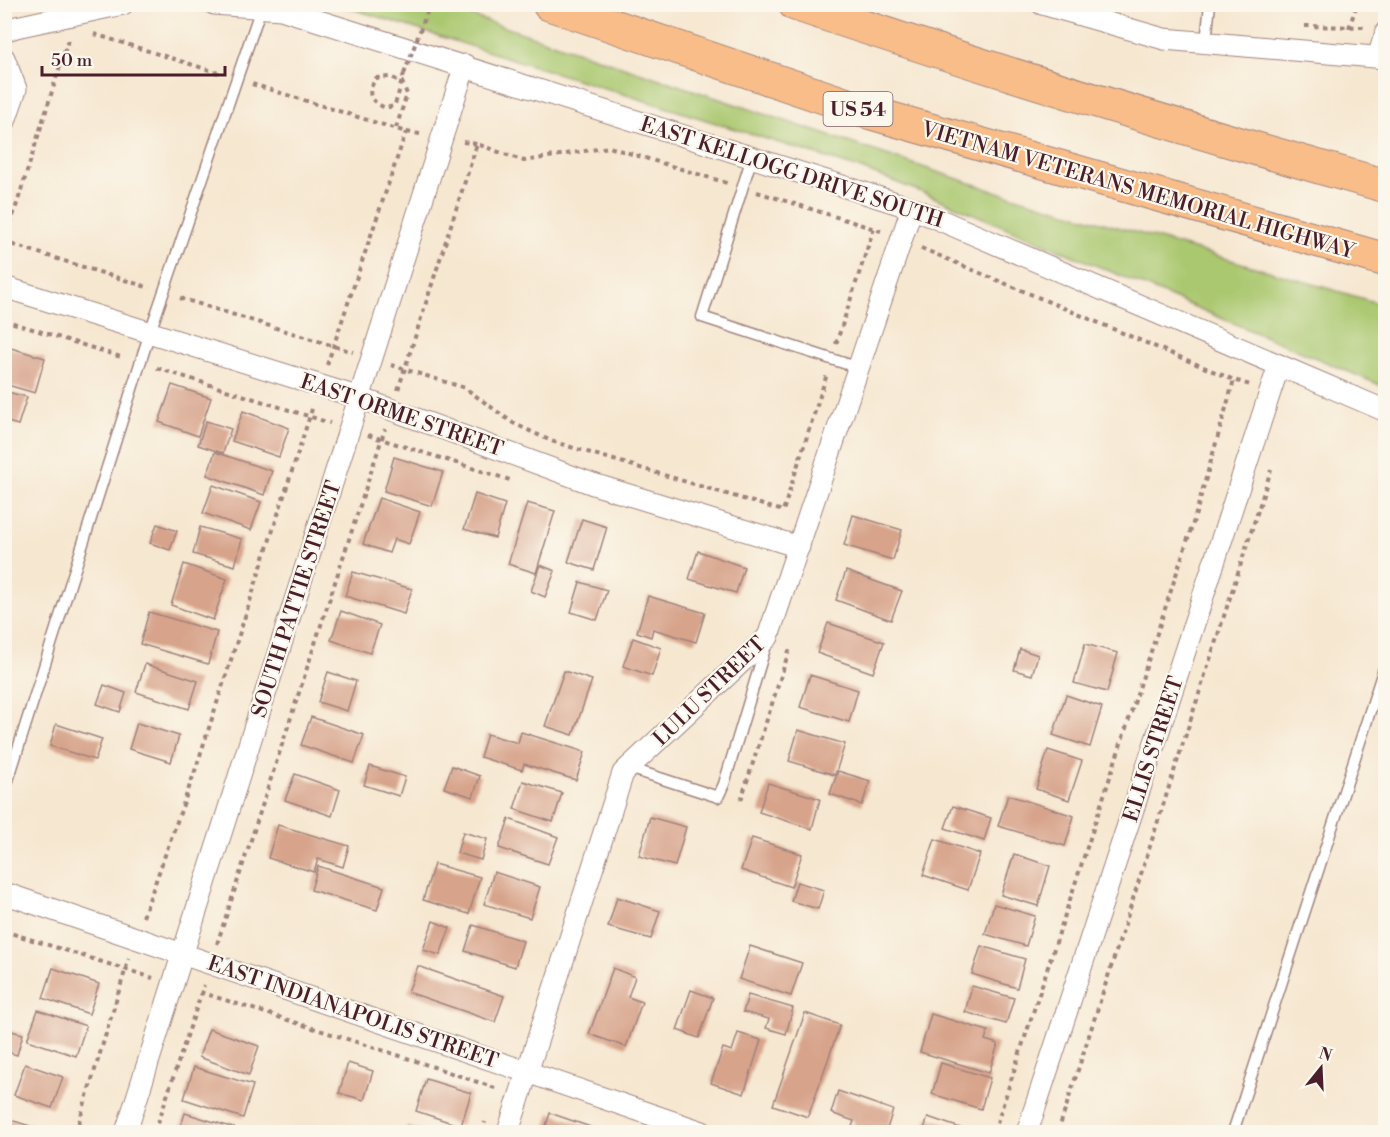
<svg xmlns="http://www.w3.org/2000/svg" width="1390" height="1137" font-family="'Libre Bodoni',serif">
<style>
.green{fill:#aac86f;stroke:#7a744d;stroke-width:1.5}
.building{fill:#d7a38a}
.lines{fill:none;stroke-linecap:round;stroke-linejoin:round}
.service-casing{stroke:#a0837e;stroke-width:13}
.minor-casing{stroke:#a0837e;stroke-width:23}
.motorway-casing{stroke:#a0837e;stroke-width:35}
.path{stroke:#a0837e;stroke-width:4;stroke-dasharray:4.5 4.5;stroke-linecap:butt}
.service{stroke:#fff;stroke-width:10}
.minor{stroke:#fff;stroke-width:21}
.motorway{stroke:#f8bd88;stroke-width:33}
.path-bridge{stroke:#a0837e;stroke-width:4;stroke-dasharray:4.5 4.5;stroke-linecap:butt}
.labels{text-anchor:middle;stroke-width:4.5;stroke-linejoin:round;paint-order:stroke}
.shield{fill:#fbf7ec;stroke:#7f6065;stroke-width:1.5}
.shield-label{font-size:20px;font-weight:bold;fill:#4a1f2b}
.street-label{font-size:21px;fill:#4a1f2b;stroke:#fbf7ec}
</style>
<rect width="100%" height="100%" fill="#fbf7ec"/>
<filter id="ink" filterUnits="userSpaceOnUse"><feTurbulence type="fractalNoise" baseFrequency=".0167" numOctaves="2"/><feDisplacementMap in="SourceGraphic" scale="12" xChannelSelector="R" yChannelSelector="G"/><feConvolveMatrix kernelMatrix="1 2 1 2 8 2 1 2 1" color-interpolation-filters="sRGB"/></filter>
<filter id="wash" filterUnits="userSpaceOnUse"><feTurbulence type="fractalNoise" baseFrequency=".008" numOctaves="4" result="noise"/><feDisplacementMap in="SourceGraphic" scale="24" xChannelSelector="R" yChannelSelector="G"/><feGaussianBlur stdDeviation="1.35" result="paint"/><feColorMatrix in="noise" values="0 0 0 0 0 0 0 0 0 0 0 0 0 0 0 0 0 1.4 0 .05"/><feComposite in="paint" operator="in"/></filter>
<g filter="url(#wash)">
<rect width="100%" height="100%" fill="#f6e7d0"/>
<polygon class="green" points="340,5 439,5 988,189 1385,305 1385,387 924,193 856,167"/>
<g id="blocks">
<g class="building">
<polygon points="4,346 45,358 35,393 4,384"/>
<polygon points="172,385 211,398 198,436 159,422"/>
<polygon points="4,391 27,397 18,425 4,421"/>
<polygon points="243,411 289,428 279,457 232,441"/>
<polygon points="206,421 231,429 223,453 198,445"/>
<polygon points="215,452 272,471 264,495 207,475"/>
<polygon points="394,457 443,472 432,506 384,491"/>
<polygon points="213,485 261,502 251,530 203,513"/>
<polygon points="475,494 505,504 495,538 464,529"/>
<polygon points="379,498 420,512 409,544 394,539 389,553 363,544"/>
<polygon points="527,503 555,511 536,573 508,564"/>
<polygon points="853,515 902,530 893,560 844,545"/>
<polygon points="582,519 607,527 594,570 568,562"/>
<polygon points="157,524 177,531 170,550 150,543"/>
<polygon points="200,527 242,539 235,566 193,554"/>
<polygon points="698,551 744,567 736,593 689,579"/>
<polygon points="184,564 227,579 213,620 171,605"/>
<polygon points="540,565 555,571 545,597 531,591"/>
<polygon points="846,571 902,591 891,620 836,600"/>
<polygon points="353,572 412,589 404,614 345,596"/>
<polygon points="580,582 607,590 597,620 571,612"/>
<polygon points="648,596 705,613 696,642 653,629 651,637 637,632"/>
<polygon points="341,611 380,625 370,653 331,640"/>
<polygon points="149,612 217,632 208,664 140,644"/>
<polygon points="828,623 884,642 873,673 817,653"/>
<polygon points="633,638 661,648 652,676 623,666"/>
<polygon points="1085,644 1118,653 1107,692 1074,683"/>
<polygon points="1020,649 1038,655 1032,675 1014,670"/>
<polygon points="145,664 198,681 189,709 136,692"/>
<polygon points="564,671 592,680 573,735 545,726"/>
<polygon points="328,672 356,681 347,711 318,702"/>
<polygon points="810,675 858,690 849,722 800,707"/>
<polygon points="104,685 126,693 120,712 97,704"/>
<polygon points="1066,695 1102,707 1090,747 1053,735"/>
<polygon points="311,717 364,735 354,763 301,745"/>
<polygon points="137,723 179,736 171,762 129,749"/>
<polygon points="56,724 102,739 95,760 50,746"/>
<polygon points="798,730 845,744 835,775 789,761"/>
<polygon points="521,732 585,752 576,780 524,764 522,770 480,757 487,734 518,743"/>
<polygon points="1048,750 1082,761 1069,800 1036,789"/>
<polygon points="370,766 405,777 399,796 364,785"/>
<polygon points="452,766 480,776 473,797 444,788"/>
<polygon points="838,771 870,781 862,805 830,794"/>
<polygon points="295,774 340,790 332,816 285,800"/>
<polygon points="523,781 562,793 553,822 514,809"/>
<polygon points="768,783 820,799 812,829 759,812"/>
<polygon points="1008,795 1074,816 1065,846 998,826"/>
<polygon points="953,806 991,818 984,841 945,828"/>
<polygon points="650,817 686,827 675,866 639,856"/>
<polygon points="509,819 558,837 548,864 499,848"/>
<polygon points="278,825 349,846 343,867 318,859 314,872 268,858"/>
<polygon points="463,832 487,839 481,860 457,853"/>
<polygon points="752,838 802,854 791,887 741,870"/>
<polygon points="935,839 980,854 968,890 923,875"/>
<polygon points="1014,854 1050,866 1038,906 1001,895"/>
<polygon points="434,864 480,877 469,914 423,900"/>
<polygon points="318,866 384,887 377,910 311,890"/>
<polygon points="494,872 540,887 530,918 484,904"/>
<polygon points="797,882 824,890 818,909 791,901"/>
<polygon points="617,897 660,911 651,939 608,927"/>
<polygon points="994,904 1035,916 1026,946 985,934"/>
<polygon points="433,921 450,928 440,955 423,950"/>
<polygon points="473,925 523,941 515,967 465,951"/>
<polygon points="750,946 802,963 791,996 739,979"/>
<polygon points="981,946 1025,959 1017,988 972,974"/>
<polygon points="418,966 504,996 495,1022 408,992"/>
<polygon points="53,968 99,984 89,1014 43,998"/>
<polygon points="613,968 635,977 628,997 642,1002 626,1047 589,1034"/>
<polygon points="972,986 1014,998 1006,1024 965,1012"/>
<polygon points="691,990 713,998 699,1038 677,1030"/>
<polygon points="748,995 793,1008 786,1034 766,1028 769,1019 743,1012"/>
<polygon points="38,1010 86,1026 76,1056 27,1040"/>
<polygon points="805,1013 840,1025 808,1117 773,1105"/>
<polygon points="931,1014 988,1031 985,1040 998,1044 989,1073 920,1052"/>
<polygon points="4,1029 23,1034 17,1055 4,1051"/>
<polygon points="209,1029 259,1046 249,1075 199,1057"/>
<polygon points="738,1033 761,1040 744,1094 711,1083 723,1048 732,1051"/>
<polygon points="348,1063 373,1071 364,1100 339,1093"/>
<polygon points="941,1063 990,1078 981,1109 932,1094"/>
<polygon points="25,1064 63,1077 52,1108 14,1095"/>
<polygon points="194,1067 253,1085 243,1118 184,1099"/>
<polygon points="426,1079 471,1093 461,1126 416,1111"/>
<polygon points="838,1091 893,1110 886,1132 868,1132 852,1127 854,1121 831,1113"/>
<polygon points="185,1113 247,1132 179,1132"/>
<polygon points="550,1113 605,1132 544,1132"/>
<polygon points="928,1117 972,1132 923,1132"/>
<polygon points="4,1118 40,1129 39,1132 4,1132"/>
<polygon points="407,1126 425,1132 404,1132"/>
</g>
</g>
</g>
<g filter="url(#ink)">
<use href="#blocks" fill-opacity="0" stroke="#a0837e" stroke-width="1.5"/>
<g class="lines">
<g class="service-casing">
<g id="service">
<polyline points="1206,42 1210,4"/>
<polyline points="752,157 702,317 859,368"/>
<polyline points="629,768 718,797 724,784 766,645"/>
<polyline points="4,793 150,332 261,8"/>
<polyline points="1233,1132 1386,662"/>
</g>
</g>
<g class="minor-casing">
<g id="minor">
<polyline points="214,4 281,9 912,208 1386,411"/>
<polyline points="1042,4 1164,39 1386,58"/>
<polyline points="4,31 16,27 123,4"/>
<polyline points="1378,57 1386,32"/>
<polyline points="4,58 16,89 4,124"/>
<polyline points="4,287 360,398 593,484 799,547"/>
<polyline points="4,893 702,1132"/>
<polyline points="126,1132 465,65"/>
<polyline points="508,1132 623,773 768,637 912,208"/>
<polyline points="1027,1132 1279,365"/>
</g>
</g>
<g class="motorway-casing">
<g id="motorway">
<polyline points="549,4 871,113 1386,260"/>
<path d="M795,4C991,70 1187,130 1386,186"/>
</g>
</g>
<g class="path">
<polyline points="1305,26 1364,27"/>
<polyline points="1349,28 1357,4"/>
<polyline points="94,34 222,74"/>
<polyline points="252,84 406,132 420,134"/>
<path d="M396,128L407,94L402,82L390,77L376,78C366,94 369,100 385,108L394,106C399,95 400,85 404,74"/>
<polyline points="463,142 477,144"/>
<polyline points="757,192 881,231"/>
<polyline points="4,242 150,288"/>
<polyline points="5,242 69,37"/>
<polyline points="921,248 1234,380 1250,385"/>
<polyline points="180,298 353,352"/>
<polyline points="4,320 124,358"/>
<polyline points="836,344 874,228"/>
<polyline points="327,365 406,132"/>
<polyline points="391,365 465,388 513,423 551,441 783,511 827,374"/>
<polyline points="157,368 330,423"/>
<polyline points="398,390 477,144 524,161 609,147 727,183"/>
<polyline points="368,435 510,480"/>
<polyline points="741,800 790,648"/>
<polyline points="143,917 196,768 313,406"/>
<polyline points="4,931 153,978"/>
<polyline points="217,944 385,429"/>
<polyline points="200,992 416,1061 498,1089"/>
<polyline points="76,1132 129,958"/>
<polyline points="155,1132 204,985"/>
<polyline points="482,1132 485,1122"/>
<polyline points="994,1132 1194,520 1234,380"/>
<polyline points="1058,1132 1271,470"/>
</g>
<use href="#service" class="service"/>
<use href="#minor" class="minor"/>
<use href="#motorway" class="motorway"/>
<polyline class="path-bridge" points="404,74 430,4"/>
</g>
</g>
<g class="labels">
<rect class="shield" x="823.5" y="92" width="69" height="34" rx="4.5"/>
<g class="shield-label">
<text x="858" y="116">US 54</text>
</g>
<g class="street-label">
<text transform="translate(792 172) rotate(18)" y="7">EAST KELLOGG DRIVE SOUTH</text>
<text transform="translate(1138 190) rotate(16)" y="7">VIETNAM VETERANS MEMORIAL HIGHWAY</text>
<text transform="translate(402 415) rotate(19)" y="7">EAST ORME STREET</text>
<text transform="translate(296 599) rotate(-72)" y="7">SOUTH PATTIE STREET</text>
<text transform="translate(709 691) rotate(-44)" y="7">LULU STREET</text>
<text transform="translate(1153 749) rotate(-72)" y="7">ELLIS STREET</text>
<text transform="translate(353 1012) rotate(19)" y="7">EAST INDIANAPOLIS STREET</text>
</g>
</g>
<rect width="1390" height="1137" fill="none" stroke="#fbf7ec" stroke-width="24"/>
<g transform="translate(1321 1068) rotate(18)" stroke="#fbf7ec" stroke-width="4.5" paint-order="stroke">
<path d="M0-4.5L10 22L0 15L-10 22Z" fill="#4a1f2b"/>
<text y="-9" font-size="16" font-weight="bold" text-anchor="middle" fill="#4a1f2b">N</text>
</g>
<path d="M42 66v9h183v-9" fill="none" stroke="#4a1f2b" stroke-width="3"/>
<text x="51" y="66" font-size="18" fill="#4a1f2b" stroke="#fbf7ec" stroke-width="4.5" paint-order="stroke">50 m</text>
</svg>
